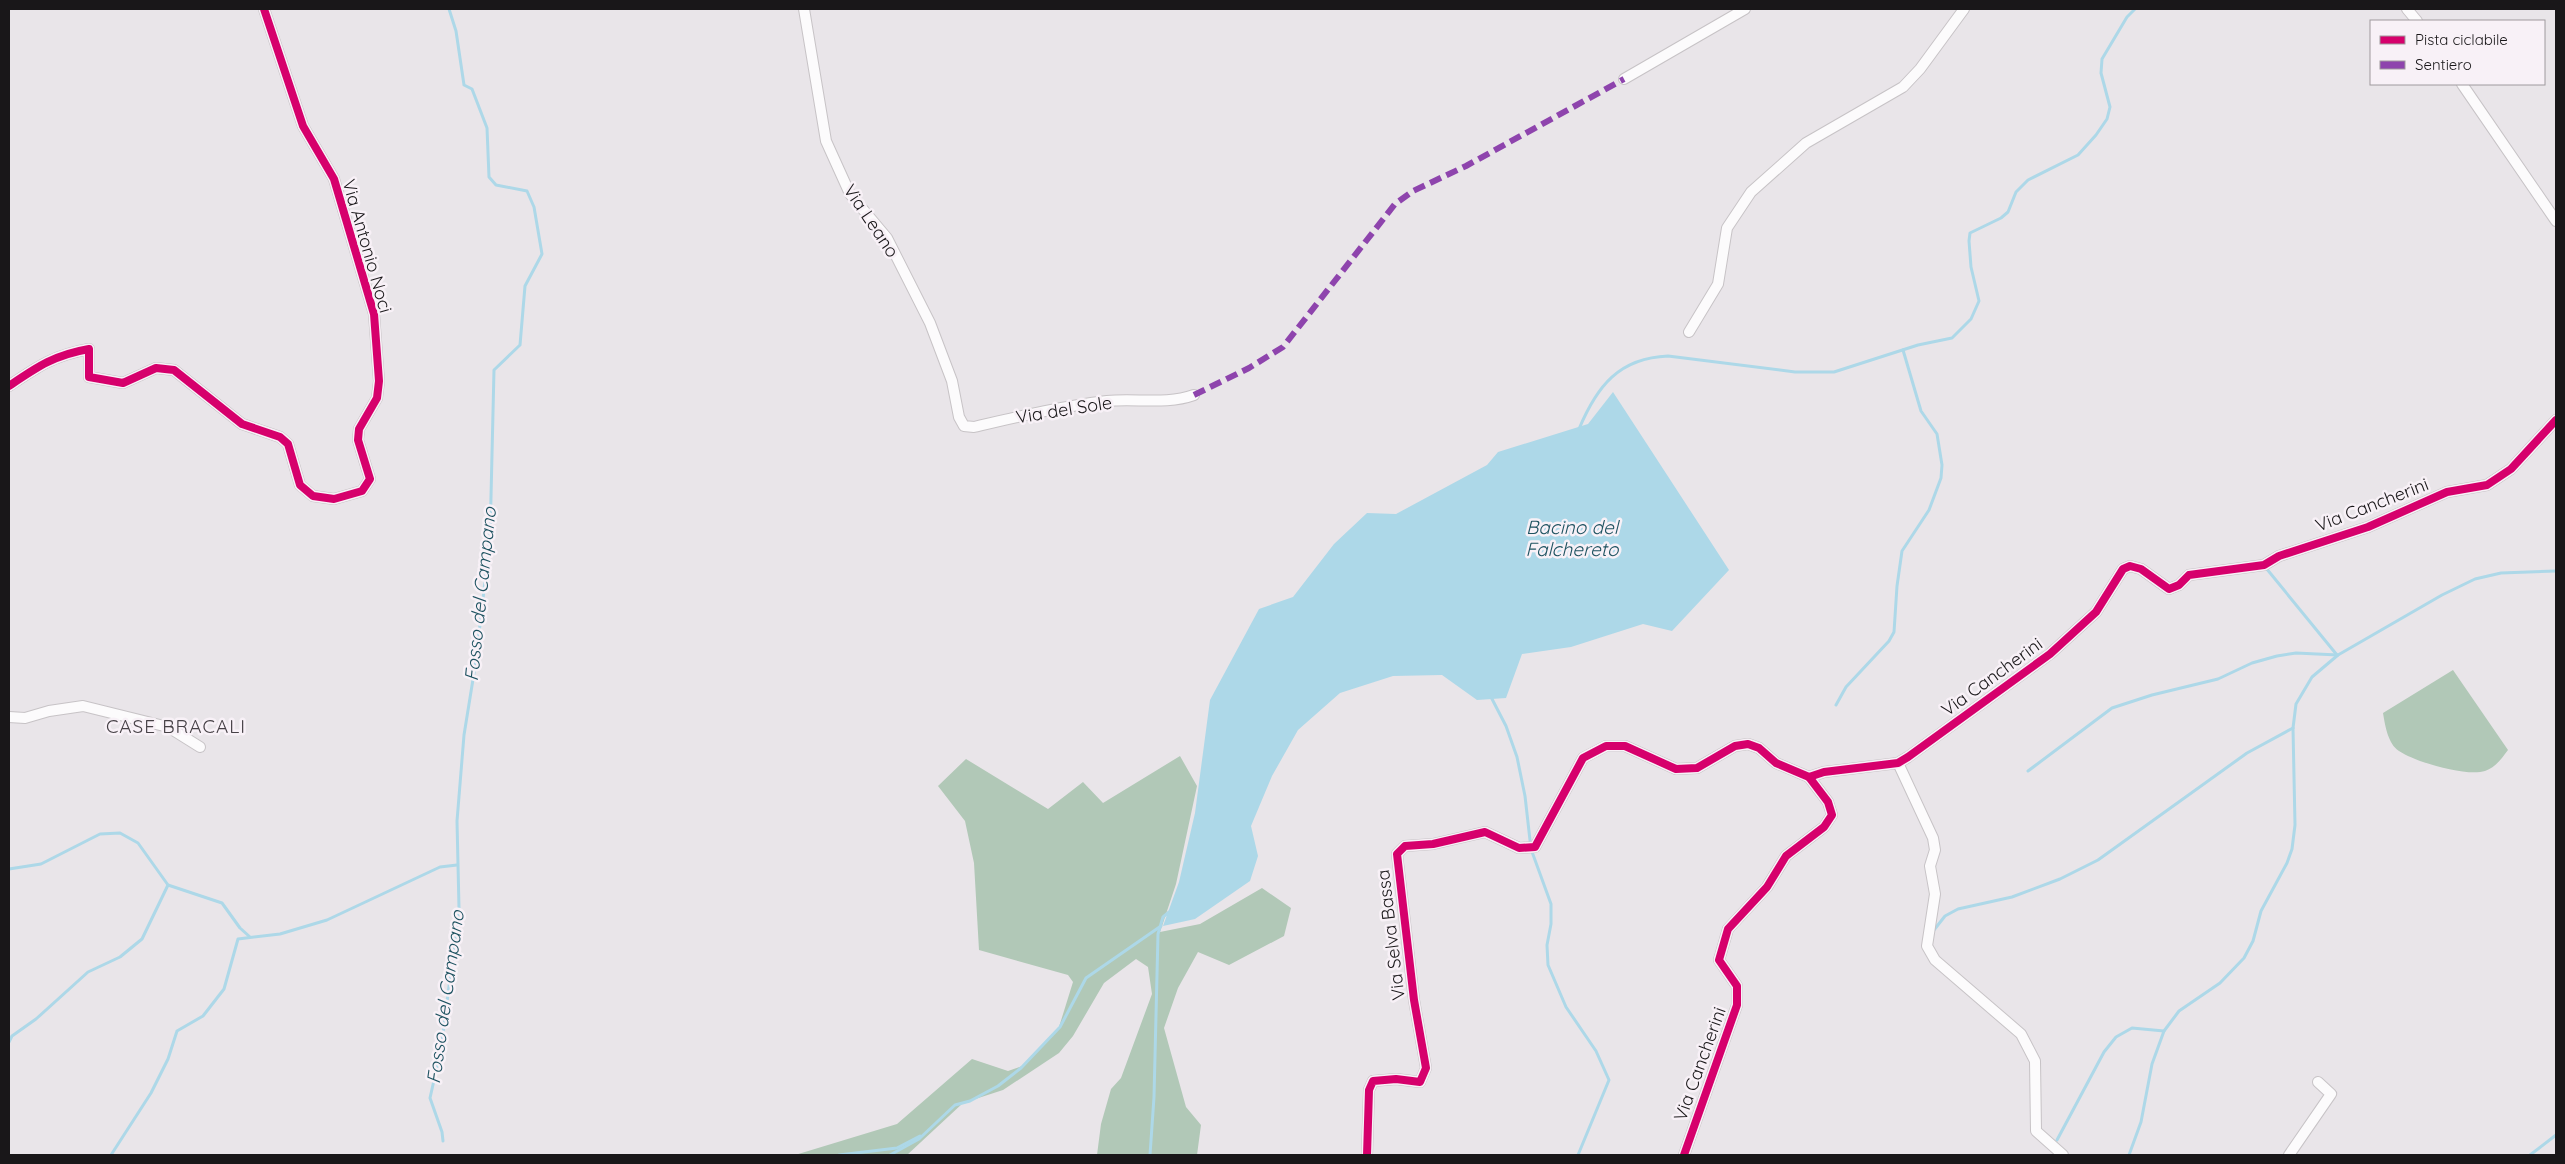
<svg xmlns="http://www.w3.org/2000/svg" width="2565" height="1164" font-family="Quicksand,sans-serif">
<style>
.forest{fill:#b1c8b7}
.water{fill:#add8e8}
.lines{fill:none;stroke-linecap:round;stroke-linejoin:round}
.stream{stroke:#add8e8;stroke-width:3}
.minor-casing{stroke:#c7c3c6;stroke-width:12}
.minor{stroke:#fcfbfc;stroke-width:10}
.quiet{stroke:#8e44ad;stroke-width:6;stroke-dasharray:12 6;stroke-linecap:butt}
.cycleway-casing{stroke:#f8f1f7;stroke-width:11}
.cycleway{stroke:#d6006c;stroke-width:8}
.labels{text-anchor:middle;stroke-width:5;stroke-linejoin:round;paint-order:stroke}
.street-label{font-size:18px;fill:#191719;stroke:#f8f1f7}
.water-label{font-size:19px;font-style:italic;fill:#1d5260;stroke:#f8f1f7}
.neighbourhood-label{font-size:19px;letter-spacing:1px;fill:#464146;stroke:#f8f1f7}
</style>
<rect width="100%" height="100%" fill="#e9e5e9"/>
<g class="forest">
<path d="M2453,670L2508,750C2502,758 2496,767 2485,771C2467,777 2415,762 2399,751C2388,744 2385,725 2383,713Z"/>
<polygon points="1180,756 1197,786 1176,884 1160,932 1200,924 1262,888 1291,908 1284,936 1229,965 1198,952 1178,988 1164,1028 1186,1107 1201,1125 1197,1155 1097,1155 1101,1124 1111,1089 1121,1078 1152,994 1148,967 1136,959 1104,983 1073,1036 1059,1053 1003,1090 963,1103 907,1155 795,1155 897,1124 972,1059 1008,1071 1025,1065 1059,1027 1073,982 1068,975 979,950 974,863 965,821 938,786 966,759 1048,809 1083,782 1103,803"/>
</g>
<polygon class="water" points="1613,392 1729,570 1672,631 1643,624 1571,647 1522,654 1506,698 1477,700 1442,675 1393,676 1340,693 1298,730 1272,776 1251,826 1258,856 1250,881 1195,919 1163,926 1179,882 1195,813 1210,700 1259,609 1293,597 1334,544 1367,513 1396,514 1487,465 1498,452 1588,424"/>
<g class="lines">
<g class="stream">
<path d="M1579,429C1597,386 1619,358 1668,356L1795,372H1834L1918,345L1952,338L1971,319L1979,301L1971,267L1969,241L1970,233L2001,218L2008,212L2016,192L2028,180L2078,155L2096,135L2107,119L2110,107L2101,73L2102,59L2127,17L2135,9"/>
<polyline points="2266,568 2337,655"/>
<polyline points="1491,697 1506,726 1517,757 1525,796 1531,849 1551,904 1551,924 1547,945 1548,965 1566,1007 1596,1051 1609,1080 1578,1155"/>
<polyline points="1836,705 1846,687 1889,641 1894,632 1897,586 1902,551 1929,510 1941,478 1942,465 1937,434 1921,411 1903,350"/>
<polyline points="2028,771 2112,708 2152,695 2218,679 2252,663 2277,656 2296,653 2338,655"/>
<polyline points="9,869 41,864 100,834 120,833 138,843 168,885 222,903 240,928 250,937"/>
<polyline points="1934,930 1945,916 1958,909 2012,897 2060,879 2098,860 2247,753 2293,728"/>
<polyline points="9,1042 12,1036 36,1019 88,972 120,957 142,939 168,885"/>
<polyline points="2057,1140 2104,1052 2116,1037 2132,1028 2164,1031"/>
<polyline points="443,1141 442,1132 430,1098 441,1049 459,908 457,821 464,735 475,667 490,539 494,370 520,345 525,286 542,254 534,207 527,191 496,185 489,177 487,128 472,89 464,85 456,31 449,9"/>
<polyline points="111,1155 151,1093 168,1059 177,1031 203,1016 224,989 238,939 280,934 327,920 440,867 457,865"/>
<polyline points="839,1155 897,1148 920,1136"/>
<polyline points="890,1155 919,1139 955,1105 970,1101 998,1086 1021,1068 1060,1027 1086,978 1161,926"/>
<polyline points="1150,1155 1154,1097 1158,934 1163,917 1169,912"/>
<polyline points="2129,1155 2141,1122 2152,1064 2164,1031 2179,1011 2220,983 2244,958 2253,941 2261,911 2287,863 2292,849 2295,825 2293,728 2296,704 2312,677 2338,655 2442,595 2475,579 2501,573 2556,571"/>
<polyline points="2530,1155 2556,1135"/>
</g>
<g class="minor-casing">
<g id="minor">
<path d="M804,9L826,141L850,194L887,238L930,323L952,381L959,417L964,426L974,427C1017,417 1063,406 1107,401C1136,398 1166,405 1194,395"/>
<polyline points="2407,9 2417,21"/>
<polyline points="1624,79 1745,9"/>
<polyline points="2462,84 2556,221"/>
<polyline points="1689,332 1718,284 1727,228 1751,192 1806,143 1903,87 1920,69 1964,9"/>
<path d="M9,386C37,367 54,355 89,349V377L123,383L156,368L174,370L242,424L280,437L288,444L300,485L313,496L334,499L362,491L370,479L358,440L359,429L377,398L379,381L374,314L334,179L303,126L264,9"/>
<polyline points="9,717 25,718 49,711 83,706 168,727 200,747"/>
<polyline points="1898,763 1933,838 1935,850 1930,866 1935,894 1927,946 1935,960 2021,1034 2035,1061 2036,1131 2063,1155"/>
<polyline points="1367,1155 1369,1090 1373,1081 1396,1079 1420,1082 1426,1068 1414,1000 1397,854 1405,846 1433,844 1485,832 1519,848 1535,847 1583,758 1606,746 1625,746 1676,769 1697,768 1735,746 1748,744 1759,748 1776,763 1809,777"/>
<polyline points="1684,1155 1737,1005 1737,986 1719,960 1728,929 1767,887 1786,856 1824,827 1832,815 1828,802 1809,777 1824,772 1898,763 1908,757 2050,654 2096,612 2123,569 2130,566 2141,569 2169,589 2179,585 2189,575 2264,565 2279,556 2368,527 2447,492 2487,485 2511,469 2556,420"/>
<polyline points="2289,1155 2331,1094 2318,1082"/>
</g>
</g>
<use href="#minor" class="minor"/>
<polyline class="quiet" points="1194,395 1249,368 1283,347 1395,204 1413,191 1466,166 1624,79"/>
<g class="cycleway-casing">
<g id="cycleway">
<path d="M9,386C37,367 54,355 89,349V377L123,383L156,368L174,370L242,424L280,437L288,444L300,485L313,496L334,499L362,491L370,479L358,440L359,429L377,398L379,381L374,314L334,179L303,126L264,9"/>
<polyline points="1367,1155 1369,1090 1373,1081 1396,1079 1420,1082 1426,1068 1414,1000 1397,854 1405,846 1433,844 1485,832 1519,848 1535,847 1583,758 1606,746 1625,746 1676,769 1697,768 1735,746 1748,744 1759,748 1776,763 1809,777"/>
<polyline points="1684,1155 1737,1005 1737,986 1719,960 1728,929 1767,887 1786,856 1824,827 1832,815 1828,802 1809,777 1824,772 1898,763 1908,757 2050,654 2096,612 2123,569 2130,566 2141,569 2169,589 2179,585 2189,575 2264,565 2279,556 2368,527 2447,492 2487,485 2511,469 2556,420"/>
</g>
</g>
<use href="#cycleway" class="cycleway"/>
</g>
<g class="labels">
<g class="street-label">
<text transform="translate(871 221) rotate(56)" y="6">Via Leano</text>
<text transform="translate(367 246) rotate(74)" y="6">Via Antonio Noci</text>
<text transform="translate(1064 410) rotate(-9)" y="6">Via del Sole</text>
<text transform="translate(2372 505) rotate(-21)" y="6">Via Cancherini</text>
<text transform="translate(1992 677) rotate(-36)" y="6">Via Cancherini</text>
<text transform="translate(1391 935) rotate(-97)" y="6">Via Selva Bassa</text>
<text transform="translate(1700 1064) rotate(-70)" y="6">Via Cancherini</text>
</g>
<g class="water-label">
<text x="1572" y="534">Bacino del<tspan x="1572" dy="22">Falchereto</tspan></text>
<text transform="translate(480 594) rotate(-84)" y="7">Fosso del Campano</text>
<text transform="translate(445 997) rotate(-82)" y="7">Fosso del Campano</text>
</g>
<g class="neighbourhood-label">
<text x="176" y="733">CASE BRACALI</text>
</g>
</g>
<rect width="2565" height="1164" fill="none" stroke="#191719" stroke-width="20"/>
<rect x="2370" y="20" width="175" height="65" fill="#f8f1f7" stroke="#9f9a9e"/>
<rect x="2380" y="36" width="25" height="8" fill="#d6006c" stroke="#9f9a9e"/>
<text x="2415" y="45" font-size="15" fill="#191719">Pista ciclabile</text>
<rect x="2380" y="61" width="25" height="8" fill="#8e44ad" stroke="#9f9a9e"/>
<text x="2415" y="70" font-size="15" fill="#191719">Sentiero</text>
</svg>
